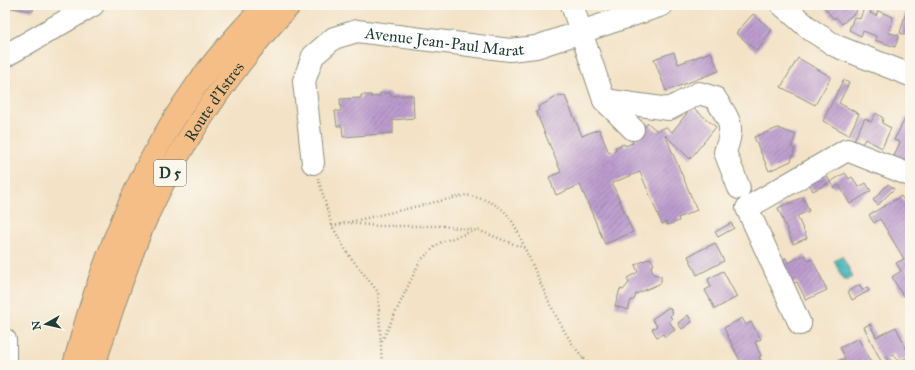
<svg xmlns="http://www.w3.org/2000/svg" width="915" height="370" font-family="'IM FELL Great Primer',serif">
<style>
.water{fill:url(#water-waves);stroke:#327877}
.building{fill:url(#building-hatch)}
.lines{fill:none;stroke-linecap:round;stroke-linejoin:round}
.minor-casing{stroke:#89907d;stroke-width:24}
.major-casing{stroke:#89907d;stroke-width:24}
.path{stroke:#89907d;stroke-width:2.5;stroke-dasharray:1 3;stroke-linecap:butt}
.minor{stroke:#fff;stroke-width:22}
.major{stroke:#f6be87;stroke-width:22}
.labels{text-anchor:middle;stroke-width:3.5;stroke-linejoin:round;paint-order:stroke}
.shield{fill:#fbf7ec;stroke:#61756b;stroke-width:1}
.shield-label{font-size:15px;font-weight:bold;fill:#1f3d34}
.street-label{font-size:16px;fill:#1f3d34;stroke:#fbf7ec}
</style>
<defs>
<pattern id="water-waves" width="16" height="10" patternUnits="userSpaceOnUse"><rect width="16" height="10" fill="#44b4ba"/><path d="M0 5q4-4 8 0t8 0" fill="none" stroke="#389498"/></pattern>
<pattern id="building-hatch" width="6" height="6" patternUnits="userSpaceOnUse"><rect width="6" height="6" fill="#bc9bcd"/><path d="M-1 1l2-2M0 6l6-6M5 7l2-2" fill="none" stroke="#9880a7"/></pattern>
</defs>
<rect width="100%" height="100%" fill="#fbf7ec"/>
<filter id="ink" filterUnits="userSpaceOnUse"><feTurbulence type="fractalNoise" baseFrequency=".025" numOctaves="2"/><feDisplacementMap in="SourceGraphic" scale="8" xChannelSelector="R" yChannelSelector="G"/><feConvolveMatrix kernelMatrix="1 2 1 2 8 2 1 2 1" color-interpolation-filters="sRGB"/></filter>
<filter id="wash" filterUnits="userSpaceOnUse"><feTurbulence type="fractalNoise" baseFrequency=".012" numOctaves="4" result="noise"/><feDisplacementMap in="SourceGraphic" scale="16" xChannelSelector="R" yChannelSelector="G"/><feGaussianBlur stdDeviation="0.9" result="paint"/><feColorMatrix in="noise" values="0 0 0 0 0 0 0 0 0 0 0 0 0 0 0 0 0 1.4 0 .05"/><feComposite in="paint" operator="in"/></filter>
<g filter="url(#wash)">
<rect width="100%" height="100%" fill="#f3e2c6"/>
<polygon class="water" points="842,256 853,276 844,281 834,261"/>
<g id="blocks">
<g class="building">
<polygon points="5,5 34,5 33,11 5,7"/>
<polygon points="822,5 852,5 857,11 842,24 836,17 834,19"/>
<polygon points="865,5 869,5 868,8 872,9 870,13 876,16 878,11 893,17 889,33 899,35 895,47 875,40 876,36 863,31 861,36 849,30 854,17 860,19"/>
<polygon points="907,8 910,8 910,36 900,33"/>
<polygon points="753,14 772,30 757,51 736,33"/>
<polygon points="674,52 678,64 711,52 719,71 666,91 654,59"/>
<polygon points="798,58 831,77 815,105 781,87"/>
<polygon points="843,80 849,83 839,103 859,114 849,135 823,121"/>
<polygon points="380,93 390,93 391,96 413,95 414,118 393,120 393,133 343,137 342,126 337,126 335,111 341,111 340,99 361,98 361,95 371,95 371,97 380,96"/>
<polygon points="560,95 565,96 582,136 599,129 609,153 616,150 615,147 624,144 625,146 633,143 632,140 642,136 642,130 648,123 657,131 666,127 672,132 692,107 716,127 690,159 665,135 697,210 678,218 679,221 667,225 666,222 662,224 640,172 612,183 633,232 605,244 580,185 556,195 549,177 561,172 536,112 539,110 538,107"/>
<polygon points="876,113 883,118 882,123 891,128 882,148 865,139 862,144 854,140 865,118 871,122"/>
<polygon points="906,117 910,119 910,159 908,163 894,156 900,142 894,140"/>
<polygon points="778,128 796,135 791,147 795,149 791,161 769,171 754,137"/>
<polygon points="845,173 849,179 852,177 859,187 866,183 871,191 850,204 839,185 834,188 830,182"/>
<polygon points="826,174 830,182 813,191 809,183"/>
<polygon points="888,184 894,189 878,205 873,200"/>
<polygon points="901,196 908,206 910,205 910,255 905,258 910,266 906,269 910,276 910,295 909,293 903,296 892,277 901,271 896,263 904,259 880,219 874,223 869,215"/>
<polygon points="803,197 809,211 797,216 807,238 793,244 778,208"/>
<polygon points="731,223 734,228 718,237 715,232"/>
<polygon points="715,243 724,261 697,275 688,256"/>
<polygon points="805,255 808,261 812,259 827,290 806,300 797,282 789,285 777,261 786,258 788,263"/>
<polygon points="650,258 654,264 651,266 653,274 661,276 661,283 636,294 634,300 631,300 628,310 615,306 620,289 623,290 629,283 627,278 638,272 635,265"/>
<polygon points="723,271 737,297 715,309 705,290 711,287 708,279"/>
<polygon points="860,285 862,290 867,287 869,291 852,300 848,291"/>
<polygon points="669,307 673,313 670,316 672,319 669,321 675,330 665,337 663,334 657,337 652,329 657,326 652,319"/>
<polygon points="688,315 692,322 682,329 678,323"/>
<polygon points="742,318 746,325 751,322 761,339 755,342 761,356 759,357 763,365 742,365 724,328"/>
<polygon points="870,324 876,337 896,327 910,356 898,362 894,354 886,357 890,365 883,365 864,327"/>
<polygon points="858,338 872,365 840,365 838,361 845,358 840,348"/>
</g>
</g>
</g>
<g filter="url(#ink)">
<use href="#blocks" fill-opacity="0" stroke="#89907d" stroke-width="1"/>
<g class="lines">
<g class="minor-casing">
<g id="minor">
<polyline points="572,5 604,100 633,129"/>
<polyline points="782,5 811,30 836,46 910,75"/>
<polyline points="5,56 93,5"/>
<path d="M604,100L669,109L699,93L715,98C730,121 735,125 725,152L739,188"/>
<path id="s1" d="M313,163L304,81L313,56L334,38L357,31L510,50L536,47L662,5"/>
<polyline points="800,324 747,208 847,150 910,175"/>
<polyline points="5,340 5,358"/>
</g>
</g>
<g class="major-casing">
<g id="major">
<path d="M74,365C99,269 138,167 196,86C216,57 241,30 265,5"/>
<path id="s2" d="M94,365C109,319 123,273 142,228C175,150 232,66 290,5"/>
</g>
</g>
<g class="path">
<polyline points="318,178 332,226 348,254 378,292 382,365"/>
<polyline points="351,223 377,226 443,226 480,231 524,248"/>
<path d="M332,226L466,195C480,198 495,202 505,212C515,222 521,240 527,253C545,291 560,335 590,365"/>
<polyline points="382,341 420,261 439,243 473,231"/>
<polyline points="583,358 584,365"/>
</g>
<use href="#minor" class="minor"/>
<use href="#major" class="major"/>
</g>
</g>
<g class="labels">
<rect class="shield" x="154" y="160" width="32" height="26" rx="3"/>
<g class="shield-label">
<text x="170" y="178">D 5</text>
</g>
<g class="street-label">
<text dy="6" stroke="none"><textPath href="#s1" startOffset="249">Avenue Jean-Paul Marat</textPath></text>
<text dy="6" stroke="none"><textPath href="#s2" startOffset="291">Route d'Istres</textPath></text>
</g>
</g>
<rect width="915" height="370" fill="none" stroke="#fbf7ec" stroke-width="20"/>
<g transform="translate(46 324) rotate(262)" stroke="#fbf7ec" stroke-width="3" paint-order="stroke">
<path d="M0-3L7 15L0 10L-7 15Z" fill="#1f3d34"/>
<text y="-6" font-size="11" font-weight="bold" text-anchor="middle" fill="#1f3d34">N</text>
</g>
</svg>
